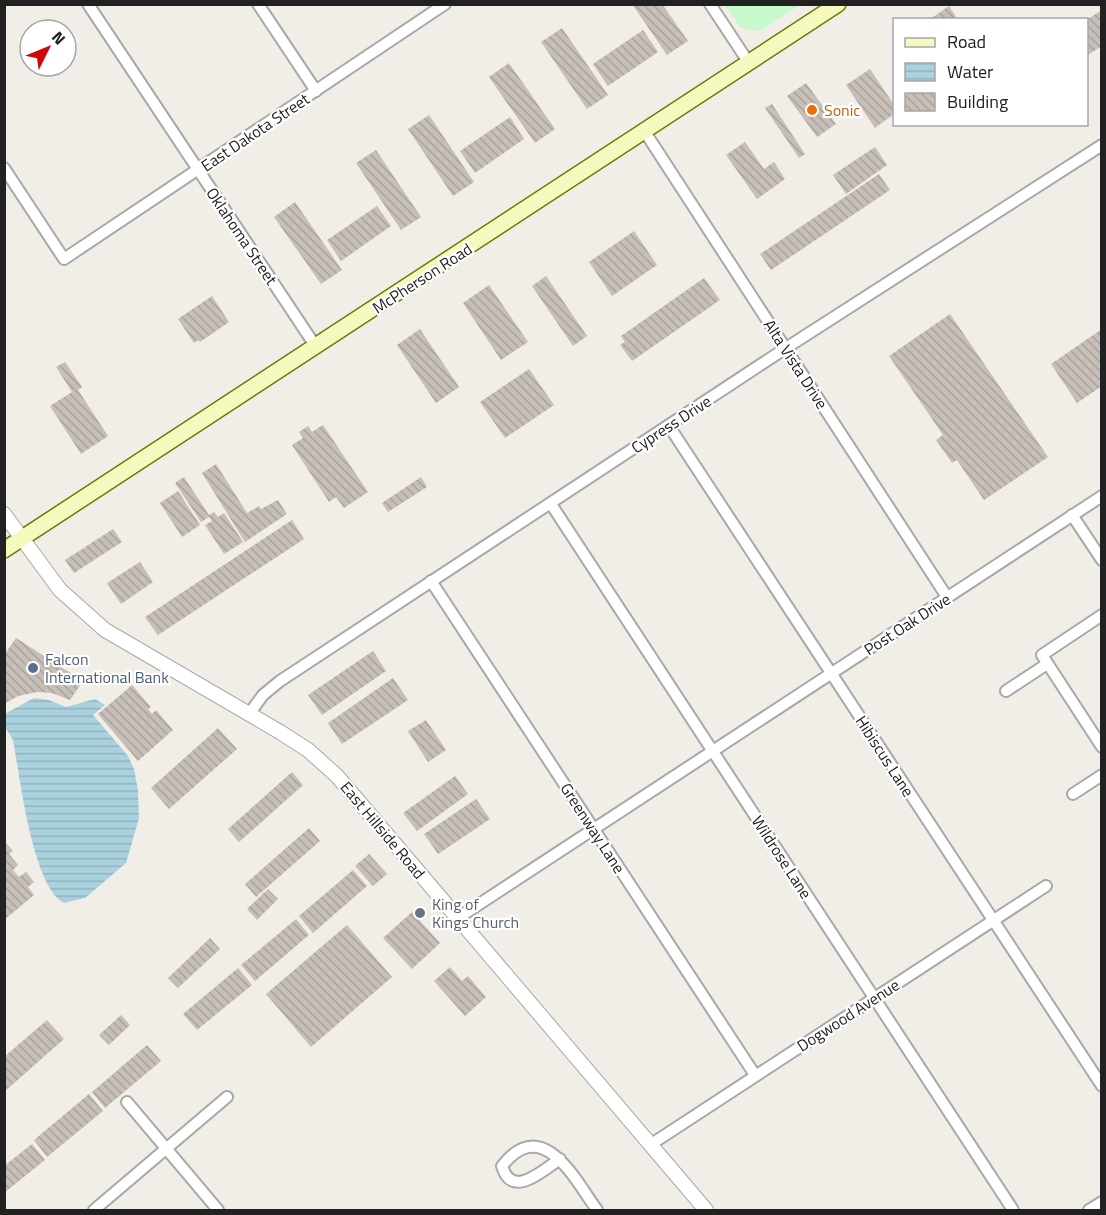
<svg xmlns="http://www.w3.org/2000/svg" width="1106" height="1215" font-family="'Titillium Web',sans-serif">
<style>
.park{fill:#c7f9cc}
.water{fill:url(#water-rules)}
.building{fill:url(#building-back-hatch)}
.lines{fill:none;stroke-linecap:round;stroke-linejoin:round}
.minor-casing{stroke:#a8a8a8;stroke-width:14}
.tertiary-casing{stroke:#a8a8a8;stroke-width:16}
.secondary-casing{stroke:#6b7a06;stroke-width:18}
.minor{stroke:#fff;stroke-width:10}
.tertiary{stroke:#fff;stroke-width:14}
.secondary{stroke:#f5f9be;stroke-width:15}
.food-dot{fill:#e8710a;stroke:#fff;stroke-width:2}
.service-dot{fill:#5c6f8a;stroke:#fff;stroke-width:2}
.worship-dot{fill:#6b7280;stroke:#fff;stroke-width:2}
.labels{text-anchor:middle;stroke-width:4.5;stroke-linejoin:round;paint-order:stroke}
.food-label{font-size:16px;fill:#c56008;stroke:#fff;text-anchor:start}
.street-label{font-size:16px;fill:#212121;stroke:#fff}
.service-label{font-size:16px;fill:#4e5e75;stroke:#fff;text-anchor:start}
.worship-label{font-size:16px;fill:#5b616d;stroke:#fff;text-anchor:start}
</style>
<defs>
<pattern id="water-rules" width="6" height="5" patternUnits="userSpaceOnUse" patternTransform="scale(1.5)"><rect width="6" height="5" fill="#a9d1de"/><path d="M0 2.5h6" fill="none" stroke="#91b3be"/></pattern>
<pattern id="building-back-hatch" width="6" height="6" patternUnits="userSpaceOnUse" patternTransform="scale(1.5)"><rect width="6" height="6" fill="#c6beb7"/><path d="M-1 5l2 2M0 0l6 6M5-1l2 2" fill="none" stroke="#aaa39d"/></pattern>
</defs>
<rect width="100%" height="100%" fill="#f1eee8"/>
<polygon class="park" points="725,5 800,5 760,31 741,28"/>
<path class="water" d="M34,698L49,700L66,707L95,699L105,705L93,715L128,756L134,769L138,790L139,818L126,863L85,898L64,903C32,886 20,776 13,740L5,727V715L8,712Z"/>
<g class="building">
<polygon points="632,4 662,4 688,41 667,55"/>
<polygon points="949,6 958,20 929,20"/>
<polygon points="1102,10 1102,46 1086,56 1086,20"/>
<polygon points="562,28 608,95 587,109 541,42"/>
<polygon points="643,30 658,52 608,86 593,64"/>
<polygon points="509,63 555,129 535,143 489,77"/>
<polygon points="870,69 894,105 894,114 875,128 846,85"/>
<polygon points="806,83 836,124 817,137 787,96"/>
<polygon points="772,104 805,154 799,158 765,108"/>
<polygon points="429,115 474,182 453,196 408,129"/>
<polygon points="510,117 524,139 475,173 460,151"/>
<polygon points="745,142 764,169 774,162 785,179 757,199 726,155"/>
<polygon points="875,147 887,165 846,194 833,175"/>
<polygon points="376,150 421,217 401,230 356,163"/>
<polygon points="879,174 890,190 771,270 760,254"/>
<polygon points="295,202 342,270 321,284 274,217"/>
<polygon points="377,206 391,226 341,261 327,240"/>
<polygon points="634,231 657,265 612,296 589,262"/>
<polygon points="546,276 587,336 573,346 532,286"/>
<polygon points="704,278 720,300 632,361 620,345 625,342 621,336"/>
<polygon points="489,285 528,342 501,360 463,303"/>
<polygon points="212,296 229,322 200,342 198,340 194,343 178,319"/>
<polygon points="950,314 1048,457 984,500 957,460 952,463 936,440 943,435 889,356"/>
<polygon points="420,329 459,387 436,403 397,345"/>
<polygon points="1102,329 1102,386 1077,403 1051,364"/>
<polygon points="65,362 82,387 78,390 108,436 81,454 50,406 72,392 56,367"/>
<polygon points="529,369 554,405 505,438 480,402"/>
<polygon points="323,425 368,492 344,508 336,497 329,502 292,445 303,438 299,432 308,426 312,432"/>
<polygon points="216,464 247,513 259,506 261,509 278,500 287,514 245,542 202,473"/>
<polygon points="184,477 209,515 214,512 218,517 224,513 243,542 224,554 205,525 212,521 209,517 201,522 175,483"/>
<polygon points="421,477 427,487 388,512 382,503"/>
<polygon points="178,491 200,525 182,537 160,503"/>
<polygon points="292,520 304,539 158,635 145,617"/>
<polygon points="113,529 122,542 74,573 65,560"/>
<polygon points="140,562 153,582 121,604 107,583"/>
<polygon points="16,638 83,681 70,700 52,693 37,692 18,696 4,704 4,655"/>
<polygon points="373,651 386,671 322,715 308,695"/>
<polygon points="393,678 408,700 342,744 328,723"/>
<polygon points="132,685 151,707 148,709 152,714 156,710 173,730 138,761 98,714"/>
<polygon points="426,720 446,750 428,762 408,731"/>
<polygon points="218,728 237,749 169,809 151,788"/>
<polygon points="292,772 303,785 239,842 228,829"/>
<polygon points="455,776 468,794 417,831 403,813"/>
<polygon points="476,799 490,819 438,854 424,834"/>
<polygon points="309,828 320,841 256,897 245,884"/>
<polygon points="4,841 13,851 9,854 18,865 13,870 19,877 26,872 34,882 28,887 34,895 4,920"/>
<polygon points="369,854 387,874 373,886 355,866"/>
<polygon points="353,870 367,886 313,933 299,916"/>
<polygon points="268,889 278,899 257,920 247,909"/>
<polygon points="412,912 440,943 412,969 383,938"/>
<polygon points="296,919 309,935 255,981 241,965"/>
<polygon points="347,925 392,977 311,1047 266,994"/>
<polygon points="210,938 220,949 178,988 168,978"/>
<polygon points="450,967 462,981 468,976 486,997 465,1016 434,981"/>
<polygon points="238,968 252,985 197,1030 183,1014"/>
<polygon points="121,1015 130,1025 109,1045 99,1035"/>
<polygon points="47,1020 64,1039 4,1092 4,1057"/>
<polygon points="147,1045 161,1061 105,1108 92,1092"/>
<polygon points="89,1094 103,1111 47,1157 34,1140"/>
<polygon points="32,1144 45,1160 4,1193 4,1166"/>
</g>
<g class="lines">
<g class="minor-casing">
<g id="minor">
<polyline points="88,4 316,347"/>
<polyline points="258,4 316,91"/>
<polyline points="710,4 749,63"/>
<polyline points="645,132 947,597"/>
<polyline points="4,168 64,259 445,4"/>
<polyline points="669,426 1102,1086"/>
<polyline points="551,504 1013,1210"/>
<polyline points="1072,515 1102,560"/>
<polyline points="431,581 755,1075"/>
<polyline points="1102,615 1042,655 1102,747"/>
<polyline points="1006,691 1047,664"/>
<polyline points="249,714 263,695 280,681 786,348 1102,145"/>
<polyline points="1073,794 1102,775"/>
<polyline points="458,918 1102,496"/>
<polyline points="127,1102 218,1210"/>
<polyline points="650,1145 1046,886"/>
<path d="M560,1159C543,1170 512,1200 502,1166C543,1114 575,1180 597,1210"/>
<polyline points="94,1210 227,1097"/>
<polyline points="1089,1210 1102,1202"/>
</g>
</g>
<g class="tertiary-casing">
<polyline id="tertiary" points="4,514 60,590 105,630 280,732 308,750 337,776 706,1210"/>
</g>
<g class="secondary-casing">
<polyline id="secondary" points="4,550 838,4"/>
</g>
<use href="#minor" class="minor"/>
<use href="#tertiary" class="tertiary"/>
<use href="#secondary" class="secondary"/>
</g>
<circle class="food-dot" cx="812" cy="110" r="6"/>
<circle class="service-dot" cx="33" cy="668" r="6"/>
<circle class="worship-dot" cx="420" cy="913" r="6"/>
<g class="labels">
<g class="food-label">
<text x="824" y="116">Sonic</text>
</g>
<g class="street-label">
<text transform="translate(255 132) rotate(-34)" y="6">East Dakota Street</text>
<text transform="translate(242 236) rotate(56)" y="6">Oklahoma Street</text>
<text transform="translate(422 278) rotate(-33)" y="6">McPherson Road</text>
<text transform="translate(796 364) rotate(57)" y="6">Alta Vista Drive</text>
<text transform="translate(671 424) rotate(-33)" y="6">Cypress Drive</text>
<text transform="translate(907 624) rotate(-33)" y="6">Post Oak Drive</text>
<text transform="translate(885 756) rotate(57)" y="6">Hibiscus Lane</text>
<text transform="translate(593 828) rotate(57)" y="6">Greenway Lane</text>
<text transform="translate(383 830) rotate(50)" y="6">East Hillside Road</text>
<text transform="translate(782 857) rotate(57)" y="6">Wildrose Lane</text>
<text transform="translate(848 1015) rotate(-33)" y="6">Dogwood Avenue</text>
</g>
<g class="service-label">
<text x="45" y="665">Falcon<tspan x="45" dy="18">International Bank</tspan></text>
</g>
<g class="worship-label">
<text x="432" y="910">King of<tspan x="432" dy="18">Kings Church</tspan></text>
</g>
</g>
<rect width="1106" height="1215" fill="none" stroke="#212121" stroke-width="12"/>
<rect x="893" y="18" width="195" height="108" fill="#ffffff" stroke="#a6a6a6" stroke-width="1.5"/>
<rect x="905" y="38" width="30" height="9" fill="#f5f9be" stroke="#a6a6a6" stroke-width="1.5"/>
<text x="947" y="48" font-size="18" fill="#212121">Road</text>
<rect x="905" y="63" width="30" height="18" fill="url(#water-rules)" stroke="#a6a6a6" stroke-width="1.5"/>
<text x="947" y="78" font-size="18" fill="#212121">Water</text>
<rect x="905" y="93" width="30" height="18" fill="url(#building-back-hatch)" stroke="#a6a6a6" stroke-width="1.5"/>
<text x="947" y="108" font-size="18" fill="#212121">Building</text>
<g transform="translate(48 48) rotate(47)"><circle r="28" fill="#ffffff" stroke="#a6a6a6" stroke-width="1.5"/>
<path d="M0-4.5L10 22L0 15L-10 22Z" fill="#d00703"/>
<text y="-9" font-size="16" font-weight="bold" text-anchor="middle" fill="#212121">N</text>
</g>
</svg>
